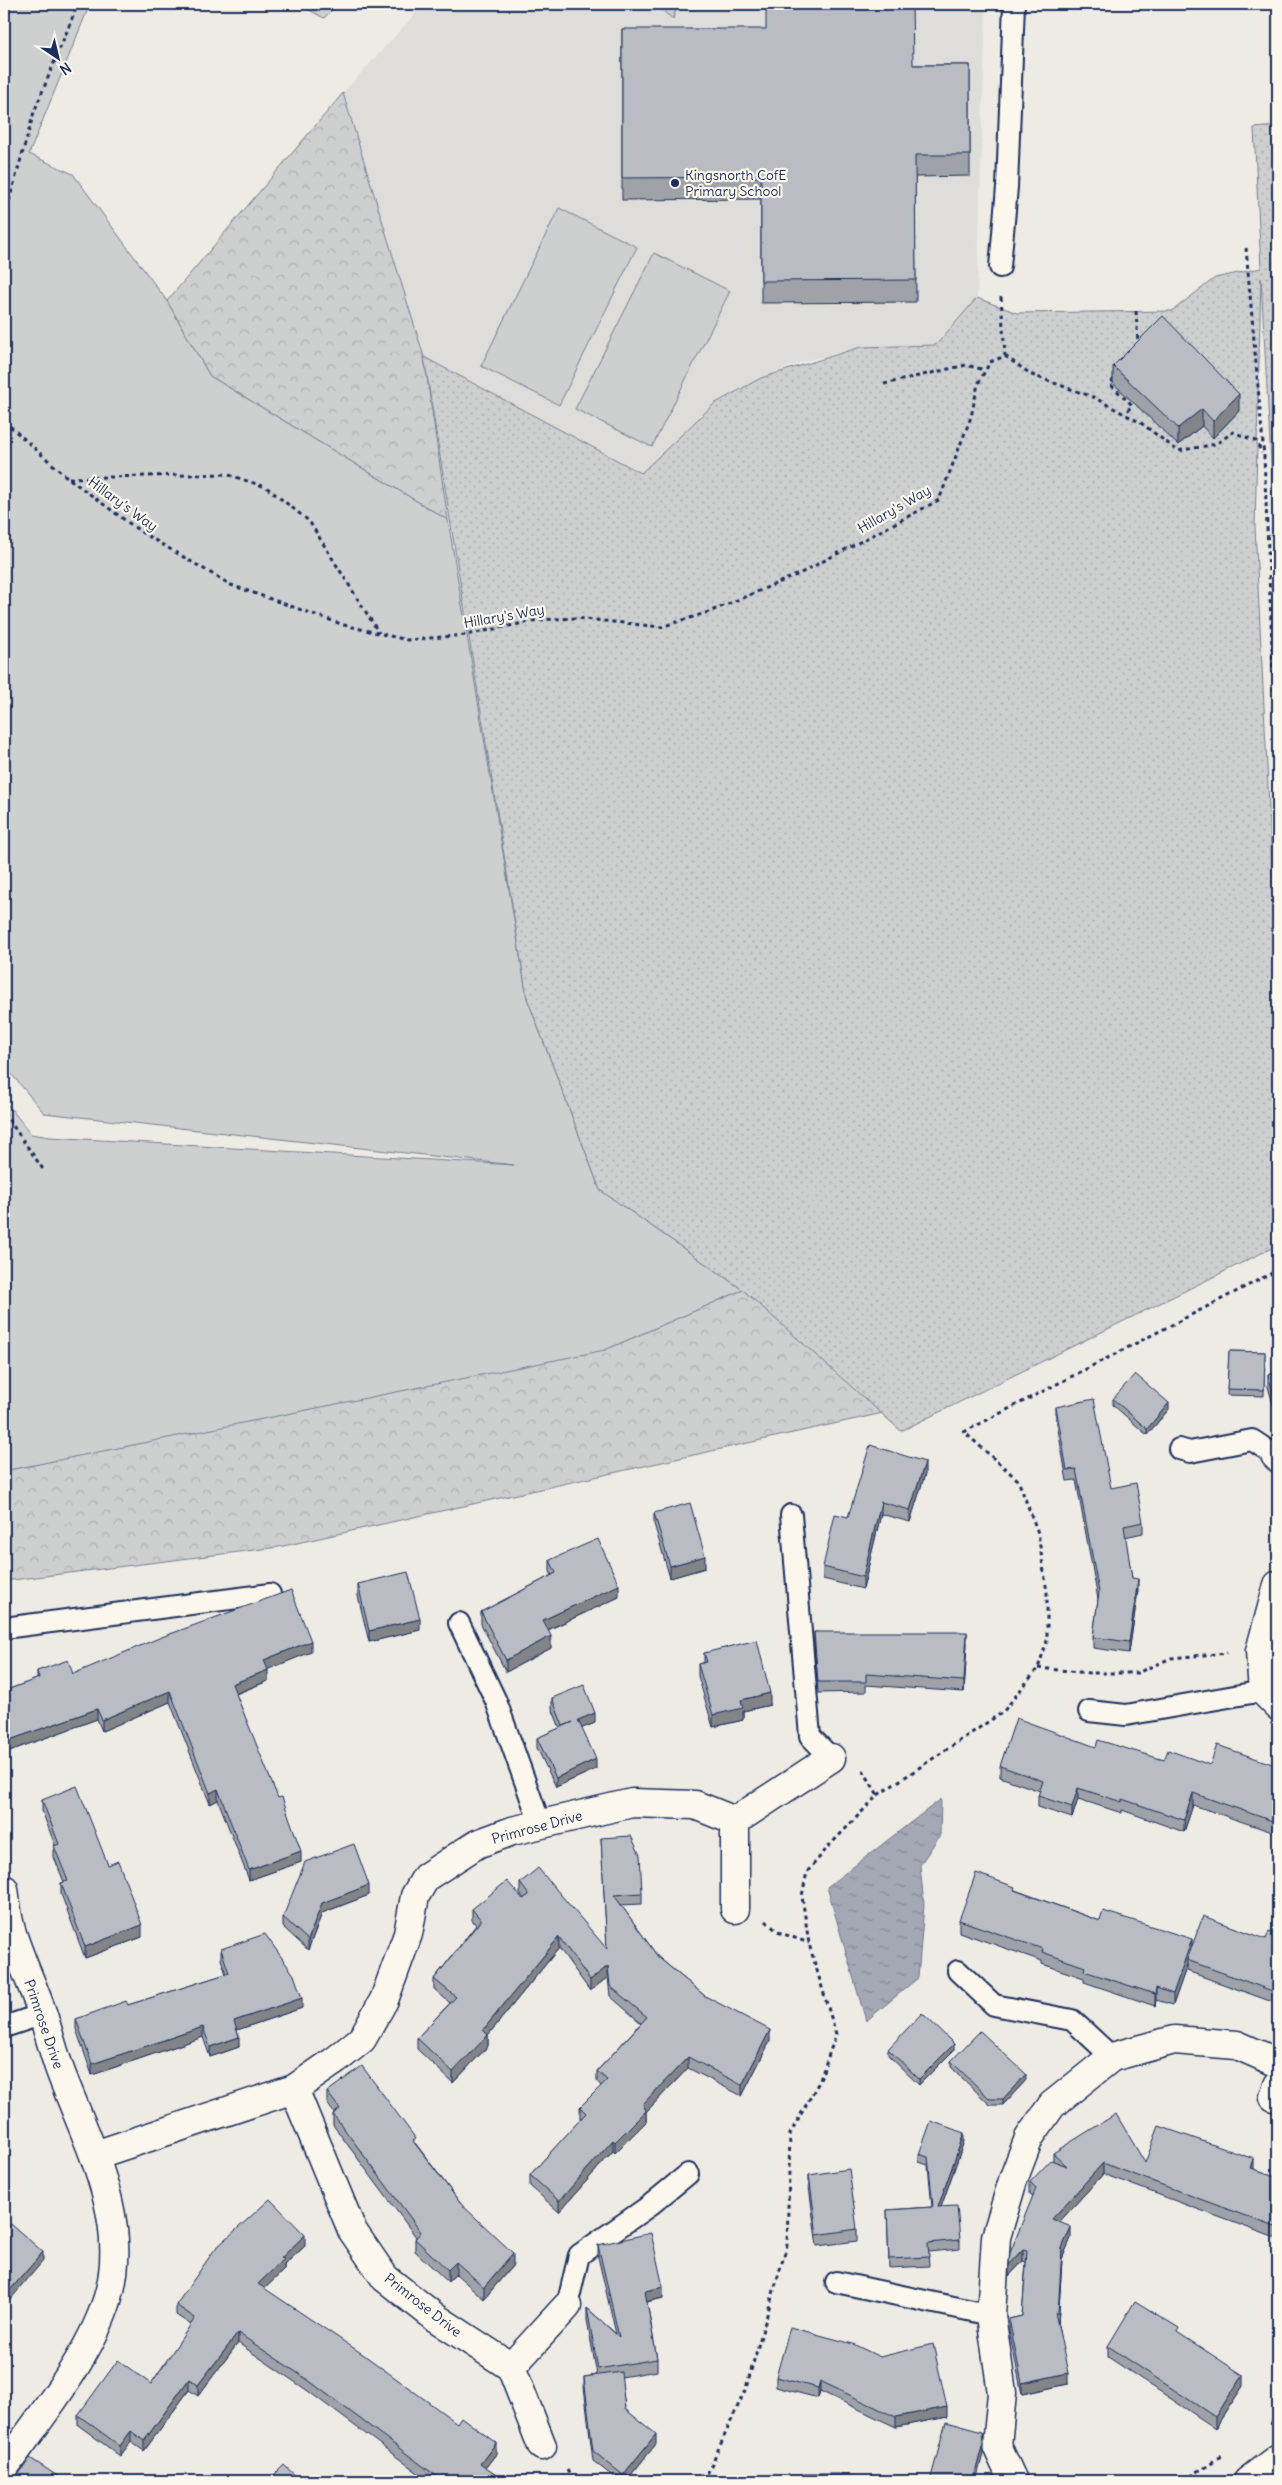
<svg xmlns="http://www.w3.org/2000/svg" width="1282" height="2485" font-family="Delius,sans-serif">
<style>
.built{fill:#deddda}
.green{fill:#cecfcf;stroke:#747f96}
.forest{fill:url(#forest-crowns);stroke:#747f96}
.cemetery{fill:url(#cemetery-stones);stroke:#747f96}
.park{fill:url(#park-dots);stroke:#747f96}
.water{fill:url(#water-ripples);stroke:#6d7892}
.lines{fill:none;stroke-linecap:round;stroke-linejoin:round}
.lane-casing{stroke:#1b2f5e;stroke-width:24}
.street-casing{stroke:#1b2f5e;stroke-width:31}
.secondary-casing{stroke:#1b2f5e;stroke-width:31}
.path{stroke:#1b2f5e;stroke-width:3;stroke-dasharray:4 4;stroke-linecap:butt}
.lane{stroke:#fbf7ec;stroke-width:20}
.street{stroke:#fbf7ec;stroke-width:28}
.secondary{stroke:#fbf7ec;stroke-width:28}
.wall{fill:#9fa2a8;stroke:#1b2f5e}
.shaded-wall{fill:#828488;stroke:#1b2f5e}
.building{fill:#b9bcc3;stroke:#1b2f5e}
.poi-dot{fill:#1b2f5e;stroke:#fbf7ec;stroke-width:2}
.labels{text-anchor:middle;stroke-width:4.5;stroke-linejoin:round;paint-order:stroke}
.poi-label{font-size:14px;fill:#1b2f5e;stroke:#fbf7ec;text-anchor:start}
.street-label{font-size:14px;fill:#1b2f5e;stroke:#fbf7ec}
</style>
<defs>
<pattern id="forest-crowns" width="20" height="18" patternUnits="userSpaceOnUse" patternTransform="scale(1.25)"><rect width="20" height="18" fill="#cecfcf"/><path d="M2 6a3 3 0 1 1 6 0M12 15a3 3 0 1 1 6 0" fill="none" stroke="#b0b2b4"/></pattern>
<pattern id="cemetery-stones" width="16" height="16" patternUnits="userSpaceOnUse" patternTransform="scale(1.25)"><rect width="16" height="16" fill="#cecfcf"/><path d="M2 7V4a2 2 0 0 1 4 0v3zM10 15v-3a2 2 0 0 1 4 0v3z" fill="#b0b2b4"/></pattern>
<pattern id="park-dots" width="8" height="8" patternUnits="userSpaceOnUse" patternTransform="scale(1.25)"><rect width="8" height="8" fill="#cecfcf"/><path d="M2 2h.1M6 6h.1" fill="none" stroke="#b0b2b4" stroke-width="1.8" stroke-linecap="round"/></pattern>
<pattern id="water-ripples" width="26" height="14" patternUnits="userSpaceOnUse" patternTransform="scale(1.25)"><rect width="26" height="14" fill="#a3a8b4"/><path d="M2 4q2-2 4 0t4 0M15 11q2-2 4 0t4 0" fill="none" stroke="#848996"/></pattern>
</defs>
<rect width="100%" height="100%" fill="#eeebe4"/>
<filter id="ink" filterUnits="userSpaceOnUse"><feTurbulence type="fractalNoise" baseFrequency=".02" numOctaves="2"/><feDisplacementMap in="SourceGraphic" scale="10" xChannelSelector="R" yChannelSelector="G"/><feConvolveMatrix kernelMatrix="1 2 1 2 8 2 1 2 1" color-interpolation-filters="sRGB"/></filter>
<g filter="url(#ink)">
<polygon class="built" points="424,4 654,4 673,18 678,4 986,4 977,298 936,345 861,347 801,362 761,378 714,404 664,456 641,473 424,357 343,93"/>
<g class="green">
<polygon points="4,4 90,4 29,154 73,174 167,301 210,376 448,520 527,998 600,1190 743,1290 605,1350 542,1373 4,1471 4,1100 31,1134 50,1137 514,1165 44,1113 4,1065"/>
<polygon points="559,208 637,247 559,405 481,366"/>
<polygon points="654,253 730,291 652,447 575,409"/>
</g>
<g class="forest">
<polygon points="343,93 424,357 448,520 210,376 167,301"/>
<polygon points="743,1290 883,1413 279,1547 4,1581 4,1471 605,1350"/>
</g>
<g class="cemetery">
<polygon points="298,4 338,4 324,18"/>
<polygon points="654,4 678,4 673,19"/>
</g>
<polygon class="park" points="1278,126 1278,591 1261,278 1255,527 1278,986 1278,1245 901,1431 743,1290 600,1190 527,998 424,357 641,473 714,404 761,378 861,347 936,345 977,298 1017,313 1172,311 1215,278 1261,268 1254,128"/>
<polygon class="water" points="941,1799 940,1835 920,1865 924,1905 918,1978 866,2021 827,1887"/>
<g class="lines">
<g class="lane-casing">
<g id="lane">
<polyline points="1000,267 1007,187 1014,4"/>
<polyline points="1179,1449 1190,1452 1252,1440 1275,1455"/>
<polyline points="791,1515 810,1736 831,1758"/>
<polyline points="459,1623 496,1701 541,1826"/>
<polyline points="4,1628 270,1594"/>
<polyline points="1089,1711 1126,1715 1263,1691"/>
<polyline points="958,1971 994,2005 1072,2020 1112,2057"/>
<polyline points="4,2027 43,2014"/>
<polyline points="836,2282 991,2315"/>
<polyline points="567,2306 579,2255 649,2206 688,2174"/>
</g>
</g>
<g class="street-casing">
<g id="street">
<polyline points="1275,1455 1278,1458"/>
<polyline points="1278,1585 1260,1651 1263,1691 1278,1706"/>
<path d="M4,1889C6,1902 7,1917 11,1930C20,1959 33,1986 43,2015C49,2034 54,2054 61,2073C87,2142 128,2214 110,2290C95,2351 40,2417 4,2468"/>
<polyline points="735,1909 735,1821 831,1758"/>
<polyline points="294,2089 352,2230 385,2278 436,2318 511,2367 542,2446"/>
<polyline points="1274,2097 1278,2085"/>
<polyline points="95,2155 294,2089 336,2060 362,2039 384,2000 408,1934 415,1896 426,1877 477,1844 512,1831 632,1803 695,1805 735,1821"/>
<polyline points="511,2367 567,2306"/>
<polyline points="1013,2481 997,2446 1002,2393 991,2315 996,2237 1013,2180 1029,2138 1052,2105 1112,2057 1174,2040 1237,2045 1278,2063"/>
</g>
</g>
<g class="secondary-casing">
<polyline id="secondary" points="1248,2481 1278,2458"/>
</g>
<g class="path">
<polyline points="4,205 8,205 34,112 78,4"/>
<polyline points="1246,248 1264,456 1278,786"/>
<polyline points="1001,297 1005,356"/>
<polyline points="1136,311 1138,345"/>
<polyline points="1005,356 1032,375 1093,397 1141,423 1178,451 1216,444 1233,432 1256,441 1262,453"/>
<polyline points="1114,379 1110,384 1132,405 1125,414"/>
<polyline points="884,384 966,365 985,370"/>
<polyline points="4,421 68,478 141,532 231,585 344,625 407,640 466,635 538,620 576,618 661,627 709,612 799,574 939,500 971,417 978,384 990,362 1005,356"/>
<polyline points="69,478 226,474 266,487 309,521 379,633"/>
<polyline points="4,1113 45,1172"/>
<polyline points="1038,1668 1089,1673 1137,1673 1171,1658 1227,1653"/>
<polyline points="863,1770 878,1795"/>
<polyline points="766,1921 778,1932 809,1943"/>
<polyline points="1270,2424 1278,2419"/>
<polyline points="567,2470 573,2481"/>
<polyline points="704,2481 746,2388 787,2245 790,2134 820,2080 836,2034 809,1944 802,1896 807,1872 829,1846 878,1795 1003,1712 1038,1668 1047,1641 1047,1592 1038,1533 1018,1480 964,1432 1278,1270"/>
<polyline points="1184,2481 1221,2456"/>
</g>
<use href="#lane" class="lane"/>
<use href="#street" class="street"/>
<use href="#secondary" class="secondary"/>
</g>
<g class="wall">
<polygon points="622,29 913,65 970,65 970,176 915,177 916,302 761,303 761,199 622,200"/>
<polygon points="1113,366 1239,411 1213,438 1202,426 1178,445 1113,383"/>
<polygon points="1229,1351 1265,1352 1264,1396 1227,1395"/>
<polygon points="1278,1372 1278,1421 1268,1387 1268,1375"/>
<polygon points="1113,1399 1169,1409 1147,1435 1113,1405"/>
<polygon points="1056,1407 1111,1488 1143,1522 1143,1533 1125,1537 1132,1578 1138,1590 1129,1653 1093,1648 1093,1637 1098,1599 1076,1480 1067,1481 1056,1418"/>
<polygon points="925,1474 910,1522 881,1514 863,1589 823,1579 823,1567 848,1517"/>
<polygon points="654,1513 705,1568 670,1578 654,1524"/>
<polygon points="550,1560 619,1597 548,1630 551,1648 506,1672 481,1624 481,1612 552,1575 550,1572"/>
<polygon points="358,1584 420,1630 369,1642 358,1596"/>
<polygon points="814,1632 967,1643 964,1692 866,1685 866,1692 818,1693 814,1643"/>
<polygon points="311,1652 267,1669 268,1681 236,1694 301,1862 249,1880 218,1800 210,1804 170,1702 102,1731 97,1719 4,1753 4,1691 37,1679 37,1671 73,1674"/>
<polygon points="704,1653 770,1705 743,1711 743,1720 713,1727 698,1676 698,1664 704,1663"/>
<polygon points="552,1698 595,1723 581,1728 596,1769 556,1787 537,1748 537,1738 560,1728 552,1708"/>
<polygon points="1096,1747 1164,1760 1210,1765 1278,1766 1278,1834 1193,1805 1184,1832 1122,1810 1122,1813 1078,1799 1072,1818 1038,1807 1038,1796 1040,1791 1000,1777 1000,1766"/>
<polygon points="42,1800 108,1865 142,1937 85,1958 61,1894 61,1883 64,1882 54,1857 54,1846 55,1845 42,1811"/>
<polygon points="601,1838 642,1893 642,1904 621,1905 658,1957 705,1996 770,2041 742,2096 688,2068 646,2112 646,2122 615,2153 613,2151 559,2212 530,2186 530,2175 581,2119 580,2118 580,2107 601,2086 597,2081 597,2071 641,2023 610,1996 608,1977 590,1991 559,1948 488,2035 488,2046 453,2083 417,2049 417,2038 450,2003 434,1989 434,1979 476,1925 472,1920 472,1909 523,1899 524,1899 520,1893 520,1883 607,1948"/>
<polygon points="1015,1890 1100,1921 1192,1947 1266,1939 1278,1934 1278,2004 1187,1971 1187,1965 1173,2005 1156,2000 1155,2006 1084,1982 1084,1978 1042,1964 1042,1961 959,1932 959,1920"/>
<polygon points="369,1895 322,1913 308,1950 283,1927 283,1917"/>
<polygon points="221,1949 302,2008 237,2030 239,2047 210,2057 203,2037 92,2075 76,2029 76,2019 128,2005 226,1974 221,1959"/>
<polygon points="888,2049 954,2050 919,2085 888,2055"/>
<polygon points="951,2061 1026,2080 1003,2105 990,2105 951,2067"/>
<polygon points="327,2092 416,2144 461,2204 513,2265 484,2299 456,2274 448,2282 415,2251 415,2239 416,2237 333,2125 333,2114 334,2113 327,2103"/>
<polygon points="964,2141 941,2207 960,2240 960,2249 928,2252 929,2266 889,2268 887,2210 932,2207 928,2165 919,2162 919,2154"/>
<polygon points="1053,2153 1145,2163 1254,2169 1278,2177 1278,2239 1103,2174 1059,2222 1071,2238 1062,2259 1058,2325 1068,2384 1022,2394 1009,2330 1009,2319 1022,2316 1026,2262 1023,2261 1009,2276 1033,2196 1030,2194 1030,2182 1053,2161"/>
<polygon points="809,2175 857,2229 857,2241 817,2246 809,2187"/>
<polygon points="598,2245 663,2298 647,2302 657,2359 657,2371 621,2377 625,2409 656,2444 626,2481 619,2481 593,2461 584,2387 584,2377 597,2375 587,2320 587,2308 616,2334 598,2257"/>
<polygon points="305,2246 284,2265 284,2270 264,2289 496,2454 485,2468 505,2481 429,2481 308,2391 238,2343 198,2396 189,2390 144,2451 131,2442 120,2456 78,2425 78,2415 151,2384 191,2325 176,2315 176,2305"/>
<polygon points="1179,2334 1243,2386 1215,2428 1108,2357 1108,2346"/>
<polygon points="880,2357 947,2417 896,2427 820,2391 818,2398 776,2387 776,2377"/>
</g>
<g class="shaded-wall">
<polygon points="1239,394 1239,411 1213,438 1213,421"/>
<polygon points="1202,409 1202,426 1178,445 1178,428"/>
<polygon points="1169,1403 1169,1409 1147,1435 1147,1429"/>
<polygon points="925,1462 925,1474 910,1522 910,1510"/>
<polygon points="881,1502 881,1514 863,1589 863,1577"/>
<polygon points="705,1556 705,1568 670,1578 670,1566"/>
<polygon points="1138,1579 1138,1590 1129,1653 1129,1642"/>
<polygon points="619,1585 619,1597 543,1632 543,1620"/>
<polygon points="420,1619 420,1630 369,1642 369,1631"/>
<polygon points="967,1632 967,1643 964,1692 964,1681"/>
<polygon points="551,1636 551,1648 506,1672 506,1660"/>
<polygon points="311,1641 311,1652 264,1671 264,1660"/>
<polygon points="268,1670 268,1681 232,1695 232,1684"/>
<polygon points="170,1691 170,1702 102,1731 102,1720"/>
<polygon points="770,1693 770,1705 743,1711 743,1720 713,1727 713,1715 741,1700"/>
<polygon points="97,1709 97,1719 4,1753 4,1742"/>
<polygon points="595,1713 595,1723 578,1730 578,1720"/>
<polygon points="596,1759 596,1769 556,1787 556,1778"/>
<polygon points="1078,1788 1078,1799 1072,1818 1072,1807"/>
<polygon points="218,1789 218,1800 210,1804 210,1793"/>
<polygon points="1193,1793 1193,1805 1184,1832 1184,1820"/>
<polygon points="301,1851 301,1862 249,1880 249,1870"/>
<polygon points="369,1885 369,1895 322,1913 308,1950 308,1940 322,1903"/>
<polygon points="142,1925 142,1937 85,1958 85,1947"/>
<polygon points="559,1937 559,1948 488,2035 488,2046 453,2083 453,2072 483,2030"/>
<polygon points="1192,1939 1192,1951 1187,1960 1187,1965 1173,2005 1173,1994"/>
<polygon points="608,1966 608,1977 590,1991 590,1980"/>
<polygon points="1156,1988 1156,2000 1155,2006 1155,1994"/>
<polygon points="302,1998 302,2008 234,2031 234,2021"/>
<polygon points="203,2027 203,2037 92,2075 92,2064"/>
<polygon points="770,2030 770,2041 742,2096 742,2085"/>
<polygon points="239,2037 239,2047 210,2057 210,2047"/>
<polygon points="954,2044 954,2050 919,2085 919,2079"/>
<polygon points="688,2057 688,2068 646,2112 646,2122 615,2153 615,2142 643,2104"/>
<polygon points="1026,2074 1026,2080 1003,2105 1003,2099"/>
<polygon points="964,2133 964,2141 938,2216 938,2207"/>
<polygon points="613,2140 613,2151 559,2212 559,2201"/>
<polygon points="1254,2159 1254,2171 1251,2168"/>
<polygon points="1103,2163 1103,2174 1052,2230 1052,2219"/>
<polygon points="1071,2227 1071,2238 1062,2259 1058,2325 1062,2248"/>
<polygon points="305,2235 305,2246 284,2265 284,2270 258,2295 258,2284 281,2258"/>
<polygon points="1023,2250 1023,2261 1009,2276 1009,2265"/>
<polygon points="43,2252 43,2261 4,2307 4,2297"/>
<polygon points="513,2253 513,2265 484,2299 484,2287"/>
<polygon points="456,2262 456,2274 448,2282 448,2270"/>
<polygon points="663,2287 663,2298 645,2302 645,2291"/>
<polygon points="238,2333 238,2343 198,2396 198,2385"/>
<polygon points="1068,2373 1068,2384 1022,2394 1022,2383"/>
<polygon points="1243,2375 1243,2386 1215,2428 1215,2417"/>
<polygon points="189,2379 189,2390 144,2451 144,2441"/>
<polygon points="820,2381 820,2391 818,2398 818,2388"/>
<polygon points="947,2407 947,2417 896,2427 896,2417"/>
<polygon points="131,2431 131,2442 120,2456 120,2446"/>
<polygon points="656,2434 656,2444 626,2481 623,2481 623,2475"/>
<polygon points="496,2443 496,2454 480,2475 480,2464"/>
<polygon points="983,2443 983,2454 976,2481 973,2481"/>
</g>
<g class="building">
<polygon points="766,4 912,4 913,65 970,65 970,155 915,155 916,280 761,281 761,177 622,178 622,29 766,29"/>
<polygon points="1163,316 1239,394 1213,421 1202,409 1178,428 1113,366"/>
<polygon points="1229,1351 1265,1352 1264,1390 1227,1389"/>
<polygon points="1278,1372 1278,1409 1268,1375"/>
<polygon points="1135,1374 1169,1403 1147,1429 1113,1399"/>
<polygon points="1094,1399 1111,1488 1136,1483 1143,1522 1124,1526 1132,1578 1138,1579 1129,1642 1093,1637 1099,1592 1076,1469 1067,1470 1056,1407"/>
<polygon points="870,1445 925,1462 910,1510 881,1502 863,1577 823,1567 835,1514 848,1517"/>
<polygon points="690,1503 705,1556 670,1566 654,1513"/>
<polygon points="598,1539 619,1585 543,1620 551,1636 506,1660 481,1612 556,1573 550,1560"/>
<polygon points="408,1572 420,1619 369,1631 358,1584"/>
<polygon points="291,1590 311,1641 264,1660 268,1670 232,1684 278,1798 282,1797 301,1851 249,1870 218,1789 210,1793 170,1691 102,1720 97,1709 4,1742 4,1691 39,1678 37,1671 68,1660 73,1674 159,1638"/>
<polygon points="814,1632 967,1632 964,1681 866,1674 866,1682 818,1682"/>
<polygon points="757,1640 770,1693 741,1700 743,1708 713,1715 698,1664 707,1662 704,1653"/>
<polygon points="584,1685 595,1713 578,1720 596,1759 556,1778 537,1738 573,1722 563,1726 552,1698"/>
<polygon points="1016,1718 1096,1747 1098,1740 1164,1760 1168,1750 1210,1765 1217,1745 1278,1766 1278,1823 1193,1793 1184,1820 1122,1799 1122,1802 1078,1788 1072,1807 1038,1796 1043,1781 1000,1766"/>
<polygon points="77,1786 108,1865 118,1861 142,1925 85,1947 61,1883 68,1881 54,1846 59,1844 42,1800"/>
<polygon points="631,1836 640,1855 642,1893 614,1895 658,1957 705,1996 770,2030 742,2085 688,2057 643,2104 646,2111 615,2142 613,2140 559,2201 530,2175 586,2113 580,2107 607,2080 597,2071 647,2017 610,1986 608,1966 590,1980 559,1937 483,2030 488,2035 453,2072 417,2038 456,1997 434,1979 481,1920 472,1909 507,1881 523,1899 529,1895 520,1883 538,1868 607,1949 601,1838"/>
<polygon points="354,1844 369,1885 322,1903 308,1940 283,1917 305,1862"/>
<polygon points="976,1873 1015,1887 1014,1890 1100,1921 1103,1911 1192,1939 1173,1994 1156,1988 1155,1994 1084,1971 1085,1967 1042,1952 1043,1949 959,1920"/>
<polygon points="1203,1916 1266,1939 1269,1931 1278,1934 1278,1993 1187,1960"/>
<polygon points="265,1934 294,1975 302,1998 234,2021 239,2037 210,2047 203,2027 92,2064 76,2019 126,2001 128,2005 229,1973 221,1949"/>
<polygon points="922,2013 954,2044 919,2079 888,2049"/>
<polygon points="980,2031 1026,2074 1003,2099 990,2099 951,2061"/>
<polygon points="362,2066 416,2139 413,2141 461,2204 513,2253 484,2287 456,2262 448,2270 415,2239 421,2232 333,2114 340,2109 327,2092"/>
<polygon points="1116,2114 1145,2163 1159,2126 1254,2159 1251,2168 1278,2177 1278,2228 1103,2163 1052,2219 1071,2227 1062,2248 1058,2314 1055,2312 1068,2373 1022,2383 1009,2319 1022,2316 1027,2251 1023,2250 1009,2265 1010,2253 1036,2188 1030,2182 1051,2160 1067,2166 1053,2153"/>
<polygon points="931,2121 964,2133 938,2207 957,2206 960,2240 928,2243 929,2257 889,2259 887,2210 933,2207 928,2157 919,2154"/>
<polygon points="849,2169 857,2229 817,2235 809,2175"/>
<polygon points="270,2199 305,2235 281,2258 284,2259 258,2284 364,2355 457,2423 461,2417 496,2443 480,2464 505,2481 443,2481 308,2380 238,2333 198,2385 189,2379 144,2441 131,2431 120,2446 78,2415 118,2360 151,2384 195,2318 176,2305 215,2249"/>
<polygon points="11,2224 43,2252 4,2297 4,2233"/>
<polygon points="651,2233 663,2287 645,2291 657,2359 598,2369 587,2308 619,2337 598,2245"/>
<polygon points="1135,2301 1179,2328 1177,2332 1243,2375 1215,2417 1108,2346"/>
<polygon points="790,2327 853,2344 880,2357 933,2344 947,2407 896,2417 820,2381 818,2388 776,2377"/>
<polygon points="621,2372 625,2409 656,2434 623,2475 593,2451 584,2377"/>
<polygon points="946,2422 982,2432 983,2443 973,2481 930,2481"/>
<polygon points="30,2458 65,2481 14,2481"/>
<polygon points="284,2465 301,2481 268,2481"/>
<rect x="804" y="2474" width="36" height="7"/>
</g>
</g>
<circle class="poi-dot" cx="675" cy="183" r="5"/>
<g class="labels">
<g class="poi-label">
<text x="685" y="180">Kingsnorth CofE<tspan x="685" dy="16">Primary School</tspan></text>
</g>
<g class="street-label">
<text transform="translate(123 504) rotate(36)" y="5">Hillary's Way</text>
<text transform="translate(894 509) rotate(-30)" y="5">Hillary's Way</text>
<text transform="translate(504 616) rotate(-10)" y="5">Hillary's Way</text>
<text transform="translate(537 1827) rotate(-15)" y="5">Primrose Drive</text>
<text transform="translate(44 2024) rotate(71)" y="5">Primrose Drive</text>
<text transform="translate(423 2305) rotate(38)" y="5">Primrose Drive</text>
</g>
</g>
<rect width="1282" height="2485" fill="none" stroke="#fbf7ec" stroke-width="20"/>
<rect x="10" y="10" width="1262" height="2465" fill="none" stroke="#1b2f5e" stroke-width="2" filter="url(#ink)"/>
<g transform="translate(58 58) rotate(145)" stroke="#fbf7ec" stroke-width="4" paint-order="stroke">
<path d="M0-4L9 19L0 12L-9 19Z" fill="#1b2f5e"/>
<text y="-8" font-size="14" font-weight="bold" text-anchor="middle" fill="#1b2f5e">N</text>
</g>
</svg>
